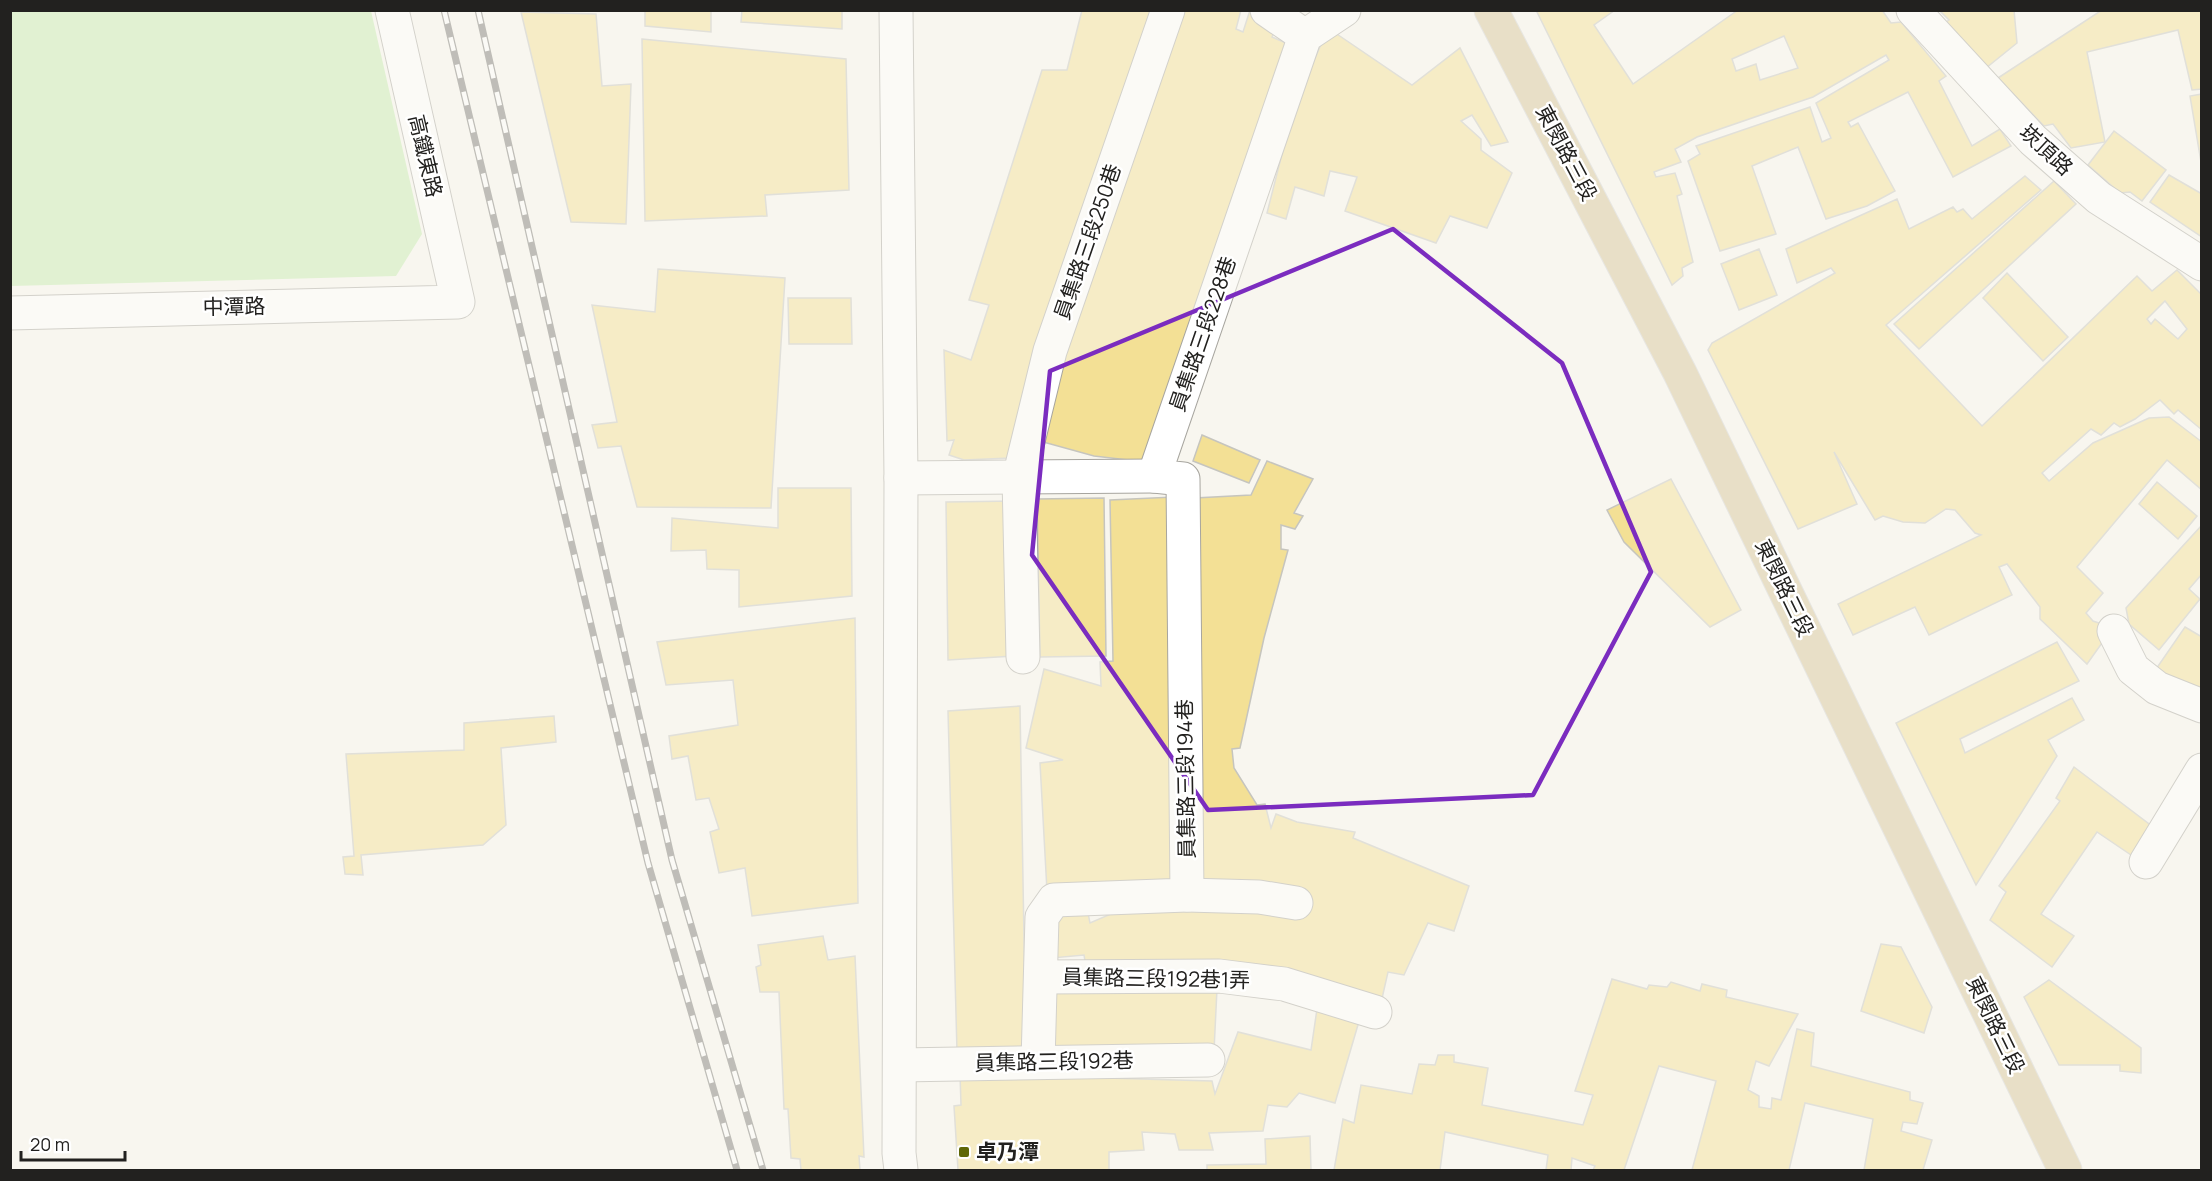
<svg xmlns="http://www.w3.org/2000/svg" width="2212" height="1181" font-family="Manrope,'Noto Sans TC',sans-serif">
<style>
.green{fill:#c5ecaf}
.building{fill:#f3e095;stroke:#c6c5be;stroke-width:1.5;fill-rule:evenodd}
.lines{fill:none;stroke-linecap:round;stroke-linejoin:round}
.minor-casing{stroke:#a7a59f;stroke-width:35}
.major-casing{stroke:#d3d3d2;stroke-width:35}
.minor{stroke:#fff;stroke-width:33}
.major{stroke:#d6c497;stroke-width:33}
.rail-casing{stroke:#7a7975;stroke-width:7}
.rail{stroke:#fff;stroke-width:4.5;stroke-dasharray:14;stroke-linecap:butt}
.marked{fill:none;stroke:#7b2cbf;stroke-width:4.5;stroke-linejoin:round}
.poi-dot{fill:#5f6707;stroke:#fff;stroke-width:2}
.labels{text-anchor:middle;stroke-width:5;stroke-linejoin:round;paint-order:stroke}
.street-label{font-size:21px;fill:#22211f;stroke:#fff}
.poi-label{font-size:21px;font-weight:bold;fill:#22211f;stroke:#fff;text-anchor:start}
</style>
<rect width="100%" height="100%" fill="#f8f6ef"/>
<polygon class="green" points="10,11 371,11 422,234 396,276 11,286"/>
<g class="building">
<polygon points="645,10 711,10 711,32 645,26"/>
<polygon points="742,10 842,10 842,29 741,22"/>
<polygon points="1082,10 1159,10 1010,458 964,460 949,455 954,440 947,441 944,350 971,360 989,305 969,300 1042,70 1067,70"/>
<polygon points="1178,10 1241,10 1236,29 1243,32 1250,10 1277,24 1272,37 1293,46 1154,463 1094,456 1036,440"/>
<path d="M1536,10H1615L1594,25L1633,84L1738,10H1882L1891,23L1901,22L1946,76L1939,81L1972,146L2000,129L2011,146L1953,177L1908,92L1848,122L1851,127L1858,123L1895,191L1867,206L1826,219L1798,147L1752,166L1776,234L1720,251L1688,161L1700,154L1696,146L1810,107L1822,142L1831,138L1816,103L1889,60L1886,55L1813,97L1697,137L1675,149L1681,162L1654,172L1656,177L1675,173L1682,194L1677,196L1693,262L1682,268L1683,276L1672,285ZM1784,36L1798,68L1760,80L1756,64L1736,71L1732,59Z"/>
<polygon points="1939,10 2014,10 2017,43 1986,68 1943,24 1949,20"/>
<polygon points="2102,10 2202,10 2202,89 2192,90 2178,30 2087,52 2105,142 2071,148 2053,124 2044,126 1998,78"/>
<polygon points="521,12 596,14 602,86 631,84 626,224 571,222"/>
<polygon points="1328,28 1412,85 1460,48 1508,142 1491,146 1472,115 1461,121 1481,139 1481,150 1512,173 1487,228 1450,216 1436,243 1345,211 1357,177 1330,171 1324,196 1295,187 1286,219 1267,213 1283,150 1277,147"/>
<polygon points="642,39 846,59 849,190 765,195 767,216 645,221"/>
<polygon points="2202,94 2202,168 2190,96"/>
<polygon points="2114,131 2166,170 2142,201 2130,192 2120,193 2088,165"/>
<polygon points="2169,175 2202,194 2202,237 2150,202"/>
<path d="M2025,176L2041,190L1886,325L1982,426L2137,276L2152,291L2177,270L2202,295V430L2178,410L2174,414L2160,400L2135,419L2120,427L2114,423L2101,435L2091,429L2042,473L2049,481L2093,443L2149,418L2169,417L2202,442V490L2167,460L2077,567L2103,593L2086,613L2093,621L2105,625L2102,643L2087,664L2040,619V607L2007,564L1999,567L2012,595L1929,635L1915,607L1853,635L1838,604L1981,535L1975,533L1955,510L1946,509L1925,523L1903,522L1883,516L1875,520L1834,452L1857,504L1798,529L1708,350L1712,343L1835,273L1831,268L1797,283L1786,249L1897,199L1909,229L1953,207L1957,212L1963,209L1972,219ZM2165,301L2187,329L2178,339L2155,319L2151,324L2147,319Z"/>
<polygon points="2054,181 2076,204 1919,349 1894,324"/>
<polygon points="1759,249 1777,295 1739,310 1721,264"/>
<polygon points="658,269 785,278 771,508 637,507 621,446 598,448 592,425 617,422 592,305 655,312"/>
<polygon points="2007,273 2068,337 2043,361 1983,298"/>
<polygon points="788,298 851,298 852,344 789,344"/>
<polygon points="1202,435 1260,460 1249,483 1193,461"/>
<polygon points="1267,461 1313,479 1294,513 1303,516 1295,529 1281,525 1281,549 1288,550 1264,638 1240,748 1232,749 1234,768 1257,805 1265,804 1271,828 1276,814 1297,822 1355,832 1353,838 1469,886 1454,931 1428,923 1404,975 1388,972 1381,1003 1085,961 1084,955 1052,958 1060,908 1087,908 1090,923 1197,877 1195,498 1251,495"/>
<polygon points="1671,479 1741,610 1710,627 1624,542 1607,510"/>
<polygon points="2157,482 2197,516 2178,539 2139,504"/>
<polygon points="778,488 851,488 852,596 739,607 739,570 707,569 706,550 671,551 672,518 778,528"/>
<polygon points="1174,497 1173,886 1047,891 1040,763 1063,760 1026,748 1044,669 1101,686 1100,662 1113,661 1110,500"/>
<polygon points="1104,498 1106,656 1040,657 1037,499"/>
<polygon points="1015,501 1014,656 948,660 946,502"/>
<polygon points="2202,525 2202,574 2189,589 2200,599 2159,650 2129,624 2126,608"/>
<polygon points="855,618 858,903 752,916 745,868 719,873 710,832 719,829 709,798 696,800 688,756 672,759 669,736 738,725 733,680 666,685 657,642"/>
<polygon points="2185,627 2202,637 2202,699 2154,672"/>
<polygon points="2057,642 2079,681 1960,739 1965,753 2072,698 2084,720 2048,740 2057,756 1976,885 1896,723"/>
<polygon points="1020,706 1026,1054 957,1052 948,711"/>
<polygon points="554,716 556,742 501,748 506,825 483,845 361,855 363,875 345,874 343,857 354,856 346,754 464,750 464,723"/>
<polygon points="2074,767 2157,830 2137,859 2097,832 2041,914 2074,936 2052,967 1990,920 2006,892 1999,886 2060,801 2056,798"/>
<polygon points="823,936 828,960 855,956 864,1157 859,1156 860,1170 801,1170 800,1159 791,1158 788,1109 784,1109 779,992 760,992 756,967 761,965 758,945"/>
<polygon points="1881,944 1901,947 1932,1007 1924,1033 1861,1011"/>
<polygon points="1612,979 1647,989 1649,985 1667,987 1671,982 1700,991 1702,984 1727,990 1726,997 1798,1014 1769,1066 1756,1061 1748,1090 1759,1096 1759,1107 1771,1109 1772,1098 1781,1100 1797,1029 1814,1033 1811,1066 1910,1092 1910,1100 1923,1103 1917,1124 1903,1122 1901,1131 1932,1140 1923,1170 1864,1170 1873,1119 1805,1103 1789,1170 1692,1170 1716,1081 1659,1066 1624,1170 1593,1170 1595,1166 1572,1158 1571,1170 1546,1170 1548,1155 1445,1132 1440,1170 1334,1170 1343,1119 1354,1123 1361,1085 1412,1094 1419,1064 1435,1065 1438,1055 1454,1055 1454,1062 1488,1068 1482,1105 1583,1125 1593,1095 1575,1091"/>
<polygon points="2049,980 2141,1048 2141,1073 2120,1071 2120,1065 2059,1065 2024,997"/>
<polygon points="1217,989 1214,1051 1045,1054 1046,992"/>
<polygon points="1317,1009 1360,1018 1335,1103 1299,1093 1287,1107 1268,1105 1263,1131 1209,1133 1213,1150 1179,1150 1175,1134 1142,1132 1144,1150 1109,1152 1109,1170 958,1170 954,1106 961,1105 960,1074 1212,1081 1215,1094 1238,1032 1311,1050"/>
<polygon points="1310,1136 1311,1170 1207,1170 1207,1165 1266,1164 1265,1139"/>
</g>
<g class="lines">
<g class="minor-casing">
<g id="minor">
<polyline points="896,10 901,478 899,1153 901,1170"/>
<polyline points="1267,10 1305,36"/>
<polyline points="1913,10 2033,140 2099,198 2202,264"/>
<polyline points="10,313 458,302 392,10"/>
<polyline points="901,478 1154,476"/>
<polyline points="2114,631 2133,669 2157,688 2202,706"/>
<polyline points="1023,657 1019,478 1050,351 1168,10"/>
<polyline points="2146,862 2202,770"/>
<polyline points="1187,895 1259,897 1296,903"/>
<polyline points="1041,977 1219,976 1284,984 1375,1012"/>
<polyline points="1038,1062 1042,917 1054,900 1187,895 1183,479 1154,476 1305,36 1344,10"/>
<polyline points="900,1065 1208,1060"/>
</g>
</g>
<g class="major-casing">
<polyline id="major" points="1491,10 1680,373 2065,1170"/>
</g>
<use href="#minor" class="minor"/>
<use href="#major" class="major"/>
<g class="rail-casing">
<g id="rail">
<polyline points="444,10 648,863 737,1170"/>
<polyline points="478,10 672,860 763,1170"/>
</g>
</g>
<use href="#rail" class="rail"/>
</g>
<path d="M0 0H2212V1181H0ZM1393,229L1562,363L1651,572L1533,795L1208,810L1032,555L1050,371Z" fill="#f8f6ef" fill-opacity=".55" fill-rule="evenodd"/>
<path class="marked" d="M1393,229L1562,363L1651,572L1533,795L1208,810L1032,555L1050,371Z"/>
<rect class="poi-dot" x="958" y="1146" width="12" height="12" rx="3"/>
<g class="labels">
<g class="street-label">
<text transform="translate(2046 150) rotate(43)" y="7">崁頂路</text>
<text transform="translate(1566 153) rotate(62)" y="7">東閔路三段</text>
<text transform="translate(425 156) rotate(77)" y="7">高鐵東路</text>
<text transform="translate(1088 242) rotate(-71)" y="7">員集路三段250巷</text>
<text transform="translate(234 307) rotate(-1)" y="7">中潭路</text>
<text transform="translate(1203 334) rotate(-71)" y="7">員集路三段228巷</text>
<text transform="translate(1784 588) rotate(64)" y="7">東閔路三段</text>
<text transform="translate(1186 779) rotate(-91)" y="7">員集路三段194巷</text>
<text transform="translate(1156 979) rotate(1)" y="7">員集路三段192巷1弄</text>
<text transform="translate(1995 1025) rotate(64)" y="7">東閔路三段</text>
<text transform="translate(1054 1062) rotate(-1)" y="7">員集路三段192巷</text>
</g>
<g class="poi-label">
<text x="976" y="1159">卓乃潭</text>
</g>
</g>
<rect width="2212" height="1181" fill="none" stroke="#22211f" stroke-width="24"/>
<path d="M21 1151v9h104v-9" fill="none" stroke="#22211f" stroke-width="3"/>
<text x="30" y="1151" font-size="18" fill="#22211f" stroke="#ffffff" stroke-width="4.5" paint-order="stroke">20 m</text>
</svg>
